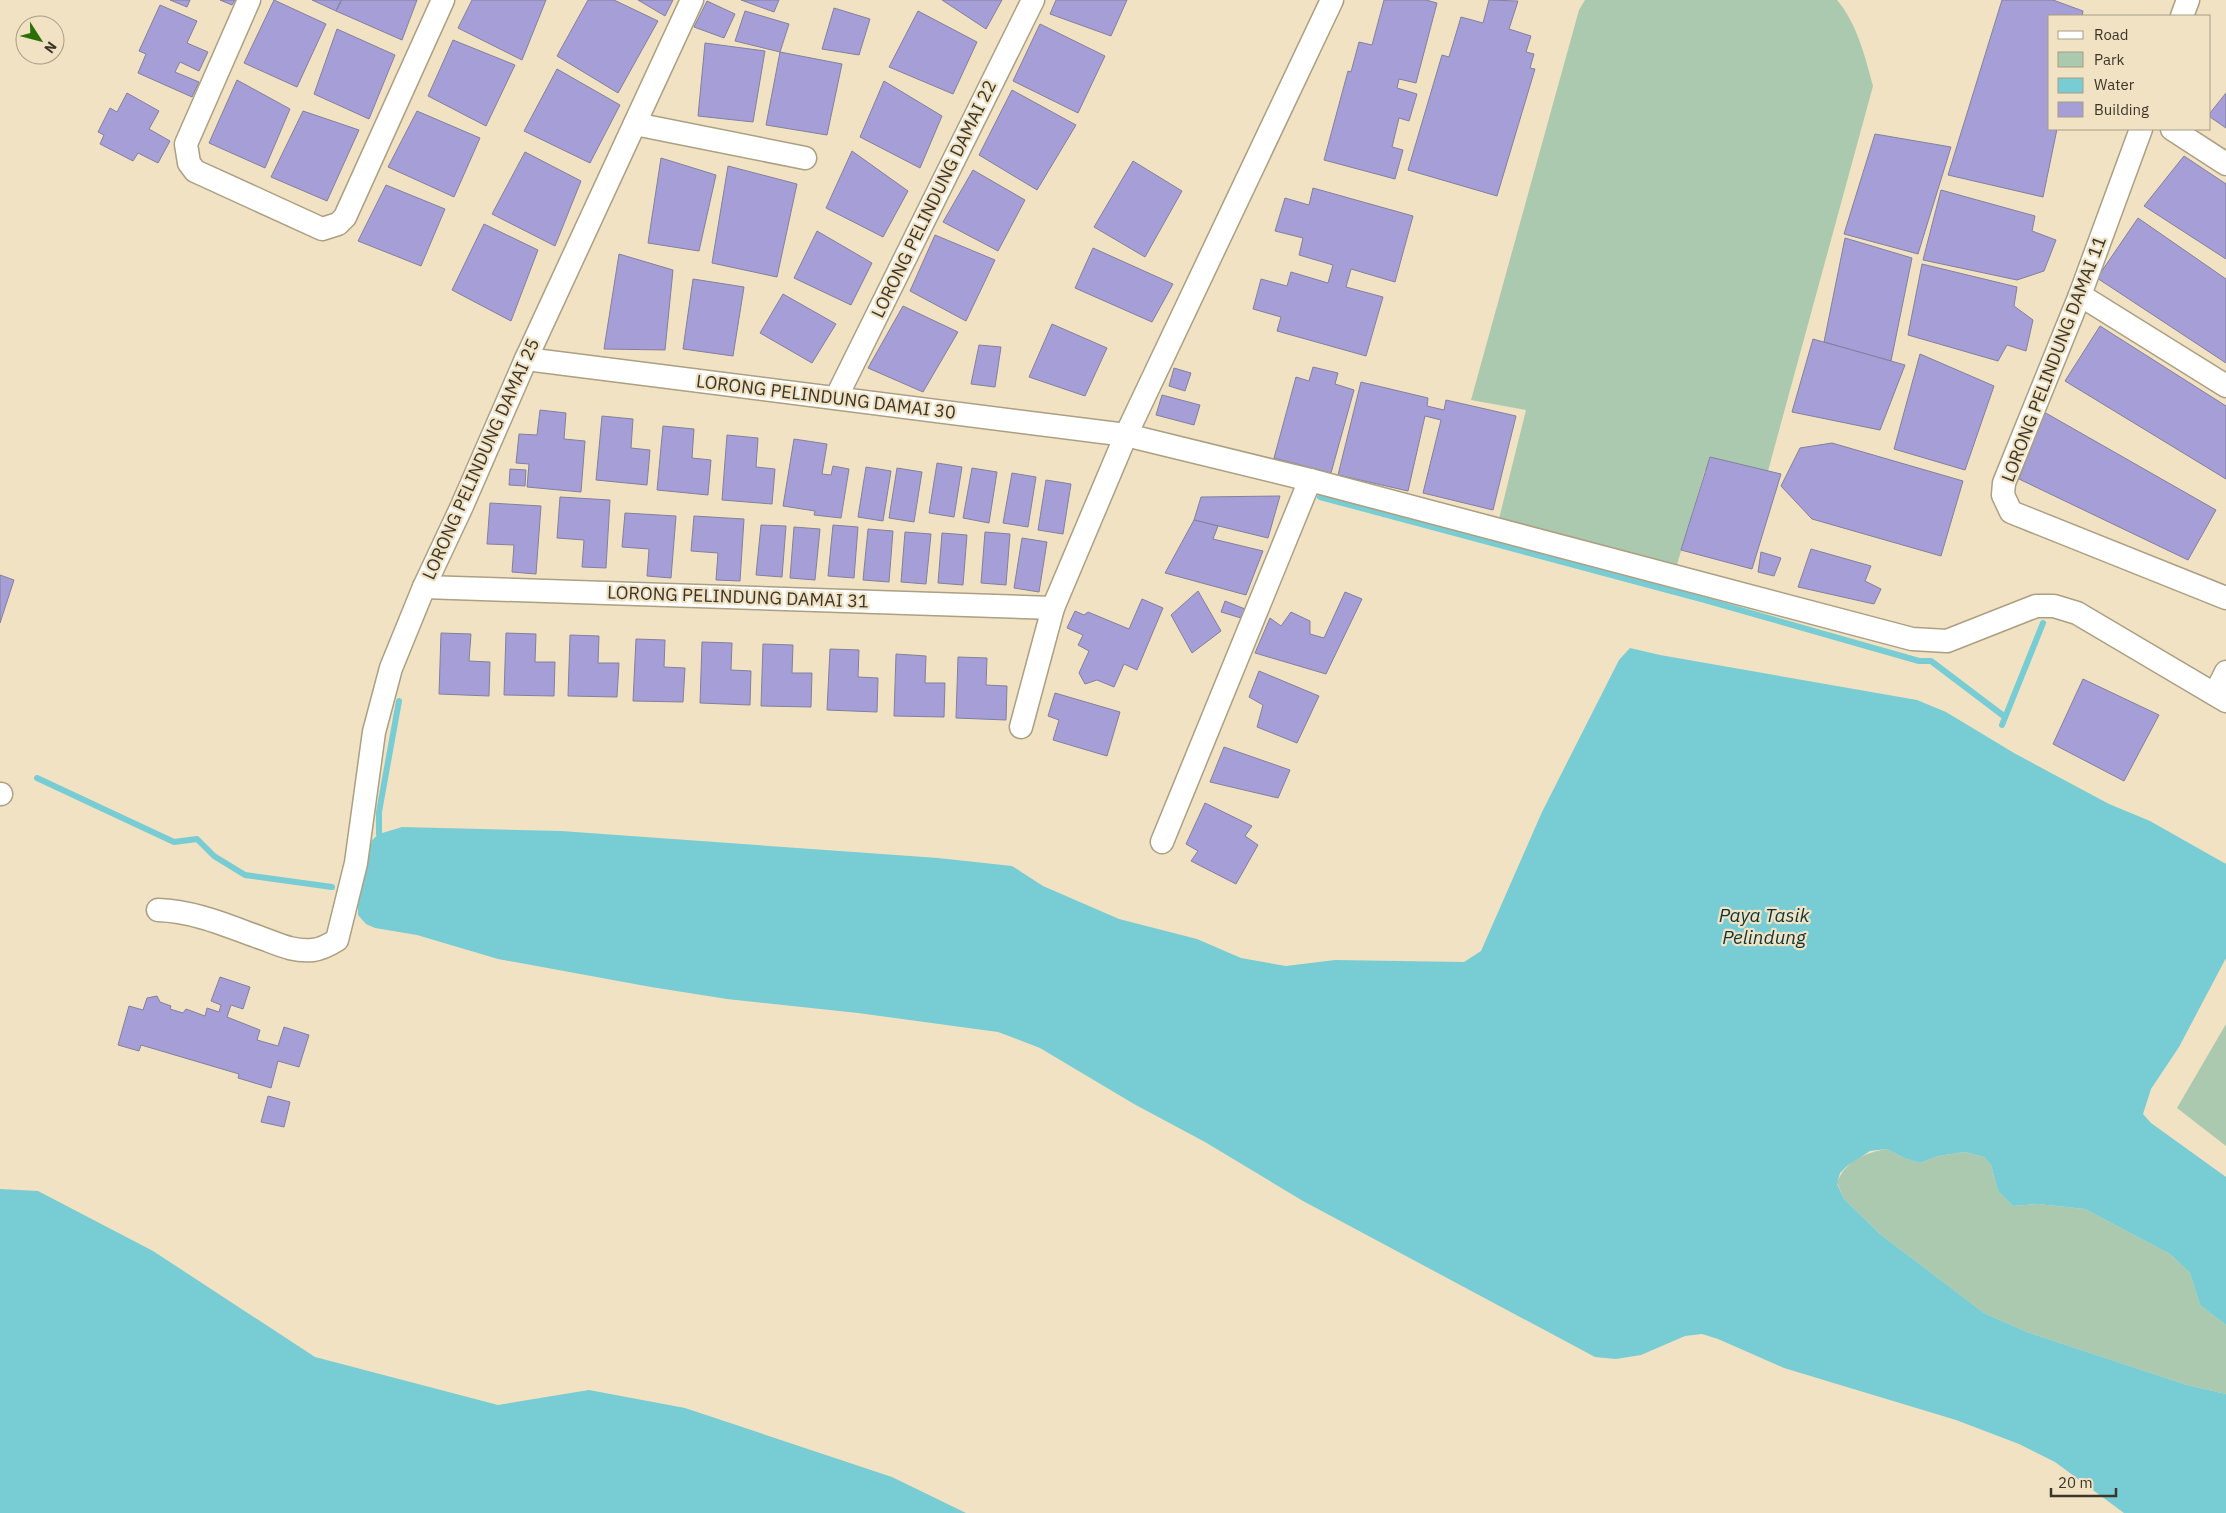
<svg xmlns="http://www.w3.org/2000/svg" width="2226" height="1513" font-family="'IBM Plex Sans',sans-serif">
<style>
.green{fill:#abc9ae}
.water{fill:#78ccd4}
.lines{fill:none;stroke-linecap:round;stroke-linejoin:round}
.stream{stroke:#78ccd4;stroke-width:6}
.building{fill:#a59ed7;stroke:#83809d}
.minor-casing{stroke:#ac9f82;stroke-width:25}
.minor{stroke:#fff;stroke-width:22}
.labels{text-anchor:middle;stroke-width:4.5;stroke-linejoin:round;paint-order:stroke}
.street-label{font-size:18px;fill:#3b3629;stroke:#f1e2c3}
.water-label{font-size:19px;font-style:italic;fill:#0b3539;stroke:#f1e2c3}
</style>
<rect width="100%" height="100%" fill="#f1e2c3"/>
<g class="green">
<path d="M1585,0H1837C1857,24 1865,56 1873,86L1765,482L1705,470L1676,568L1497,527L1526,410L1471,400L1579,10Z"/>
<polygon points="2226,1024 2226,1146 2177,1108"/>
<path d="M1887,1149L1904,1158L1920,1163L1938,1156L1965,1152L1984,1157L1991,1165L1998,1191L2013,1206L2038,1204L2085,1209L2170,1254L2190,1273L2200,1305L2226,1325V1394L2187,1385L2027,1332L1984,1313L1880,1234L1844,1199L1837,1183C1844,1162 1866,1152 1887,1149Z"/>
</g>
<g class="water">
<polygon points="1630,648 1660,655 1917,700 1946,712 2014,753 2109,804 2150,821 2226,864 2226,958 2179,1047 2151,1089 2143,1114 2151,1123 2226,1177 2226,1325 2200,1305 2190,1273 2170,1254 2085,1209 2038,1204 2013,1206 1998,1191 1991,1165 1984,1157 1965,1152 1938,1156 1920,1163 1904,1158 1887,1149 1870,1151 1847,1166 1840,1173 1837,1184 1844,1199 1880,1234 1984,1313 2027,1332 2187,1385 2226,1394 2226,1513 2124,1513 2055,1462 2019,1444 1956,1420 1784,1368 1718,1339 1702,1334 1685,1336 1641,1355 1616,1359 1595,1357 1303,1201 1205,1142 1134,1104 1040,1048 998,1032 858,1013 727,999 651,987 498,959 417,935 375,928 366,924 358,915 358,899 372,840 379,834 402,827 561,831 938,858 1012,866 1043,886 1119,919 1197,939 1241,958 1286,966 1335,960 1464,962 1481,951 1542,812 1619,660"/>
<polygon points="0,1189 38,1191 153,1251 315,1357 498,1405 589,1390 685,1408 892,1477 966,1513 0,1513"/>
</g>
<g class="lines">
<g class="stream">
<polyline points="1320,497 1705,600 1919,661 1931,661 2005,717"/>
<polyline points="2002,725 2043,623"/>
<polyline points="37,778 174,842 197,839 214,856 245,875 332,887"/>
<polyline points="379,834 379,812 399,701"/>
</g>
</g>
<g class="building">
<polygon points="170,0 190,0 187,7"/>
<polygon points="220,0 235,0 232,5"/>
<polygon points="274,0 326,24 297,87 244,63"/>
<polygon points="312,0 341,0 336,11"/>
<polygon points="342,0 417,0 402,40 336,11"/>
<polygon points="472,0 546,0 522,60 458,28"/>
<polygon points="588,0 614,0 658,21 618,93 557,56"/>
<polygon points="638,0 673,0 665,16"/>
<polygon points="741,0 779,0 774,12"/>
<polygon points="942,0 1002,0 986,29"/>
<polygon points="1056,0 1127,0 1111,36 1050,14"/>
<polygon points="1384,0 1426,0 1437,3 1416,83 1399,79 1397,88 1417,94 1409,121 1399,118 1392,147 1403,150 1395,179 1324,160 1348,71 1351,72 1359,42 1372,45"/>
<polygon points="1489,0 1518,1 1509,29 1531,36 1526,52 1534,54 1530,68 1535,69 1497,196 1408,170 1442,55 1449,57 1461,17 1483,23"/>
<polygon points="2002,0 2053,0 2083,11 2082,16 2050,16 2050,129 2057,129 2043,197 1948,175"/>
<polygon points="707,1 735,14 724,38 694,27"/>
<polygon points="160,5 197,21 187,43 208,52 199,71 180,62 175,72 199,82 192,97 138,73 146,54 139,51"/>
<polygon points="834,8 870,19 859,55 822,49"/>
<polygon points="745,11 789,24 780,52 735,41"/>
<polygon points="918,11 977,42 953,94 889,67"/>
<polygon points="1040,24 1105,56 1078,113 1013,81"/>
<polygon points="337,29 395,55 369,119 314,94"/>
<polygon points="453,40 515,65 486,126 428,96"/>
<polygon points="705,43 765,51 753,122 698,116"/>
<polygon points="780,52 842,64 827,135 766,125"/>
<polygon points="557,69 620,105 590,163 524,131"/>
<polygon points="237,80 290,109 265,168 209,143"/>
<polygon points="884,81 942,116 920,168 860,137"/>
<polygon points="1012,90 1076,125 1037,190 979,155"/>
<polygon points="127,93 159,111 149,129 170,141 158,163 138,153 133,161 100,144 104,135 98,132 110,108 117,112"/>
<polygon points="2226,93 2226,128 2210,117 2210,113"/>
<polygon points="303,111 359,130 327,201 271,177"/>
<polygon points="417,111 480,138 454,197 388,167"/>
<polygon points="1875,134 1951,147 1918,254 1844,234"/>
<polygon points="852,151 908,191 883,237 826,208"/>
<polygon points="525,152 581,181 555,246 492,214"/>
<polygon points="2184,156 2226,184 2226,259 2144,206"/>
<polygon points="661,158 716,175 699,251 648,243"/>
<polygon points="1133,161 1182,191 1145,257 1094,227"/>
<polygon points="728,166 797,184 777,277 712,263"/>
<polygon points="973,170 1025,200 998,251 943,222"/>
<polygon points="386,185 445,209 421,266 358,241"/>
<polygon points="1313,188 1413,216 1395,282 1351,269 1346,287 1383,297 1366,356 1277,331 1281,317 1253,309 1261,279 1287,286 1291,272 1328,283 1333,265 1299,255 1303,238 1275,231 1285,198 1309,205"/>
<polygon points="1941,190 2035,216 2032,231 2056,240 2044,271 2017,280 1923,260"/>
<polygon points="2138,218 2226,279 2226,363 2097,278"/>
<polygon points="484,224 538,250 511,321 452,290"/>
<polygon points="817,231 872,263 851,305 794,278"/>
<polygon points="935,235 995,260 966,321 910,291"/>
<polygon points="1845,238 1912,258 1891,361 1824,342"/>
<polygon points="1093,248 1173,284 1152,322 1075,288"/>
<polygon points="619,254 673,270 665,350 604,349"/>
<polygon points="1922,264 2017,287 2014,306 2033,320 2026,351 2007,345 1998,361 1908,335"/>
<polygon points="693,279 744,287 733,356 683,349"/>
<polygon points="783,294 836,324 812,363 760,333"/>
<polygon points="903,306 958,332 923,392 868,368"/>
<polygon points="1052,324 1107,348 1085,396 1029,377"/>
<polygon points="2100,326 2226,406 2226,479 2065,381"/>
<polygon points="1813,339 1905,365 1880,430 1792,412"/>
<polygon points="979,345 1001,347 995,387 971,384"/>
<polygon points="1920,354 1994,386 1965,470 1894,449"/>
<polygon points="1313,367 1338,373 1335,384 1354,390 1331,473 1274,458 1296,377 1309,381"/>
<polygon points="1174,368 1191,373 1185,391 1169,386"/>
<polygon points="1361,382 1428,398 1427,406 1444,410 1446,400 1516,416 1493,510 1423,493 1441,420 1425,416 1408,491 1338,475"/>
<polygon points="1162,395 1200,405 1194,425 1156,415"/>
<polygon points="540,410 566,413 564,439 585,441 581,492 527,487 529,464 516,463 519,434 537,435"/>
<polygon points="2044,412 2216,510 2188,560 2019,479"/>
<polygon points="602,416 633,419 631,448 650,450 647,485 596,480"/>
<polygon points="663,426 694,429 692,458 711,460 708,495 657,490"/>
<polygon points="727,435 758,438 756,467 775,469 772,504 722,500"/>
<polygon points="794,439 827,444 822,474 831,475 833,466 849,469 841,518 814,515 815,511 783,506"/>
<polygon points="1832,443 1963,481 1941,556 1812,519 1781,486 1800,448"/>
<polygon points="1710,457 1781,474 1752,569 1681,550"/>
<polygon points="937,463 962,467 954,517 929,513"/>
<polygon points="866,467 891,471 883,521 858,517"/>
<polygon points="897,468 922,472 914,522 889,518"/>
<polygon points="972,468 997,472 989,523 963,518"/>
<polygon points="510,469 526,470 525,486 509,485"/>
<polygon points="1012,473 1036,477 1028,527 1003,523"/>
<polygon points="1046,480 1071,484 1063,534 1038,530"/>
<polygon points="1280,496 1268,538 1194,520 1201,497"/>
<polygon points="560,497 610,500 606,568 582,567 584,540 557,538"/>
<polygon points="490,503 541,506 536,574 512,572 514,545 487,544"/>
<polygon points="625,513 676,516 671,578 647,576 649,549 622,547"/>
<polygon points="694,516 744,519 740,581 716,580 718,553 691,551"/>
<polygon points="1194,520 1218,526 1213,539 1263,551 1246,595 1165,573"/>
<polygon points="761,525 786,526 782,577 756,575"/>
<polygon points="833,525 858,527 854,578 828,576"/>
<polygon points="794,527 820,529 815,580 790,578"/>
<polygon points="868,529 893,531 889,582 863,580"/>
<polygon points="905,532 931,534 926,584 901,582"/>
<polygon points="985,532 1010,534 1006,585 981,583"/>
<polygon points="942,533 967,535 963,585 938,583"/>
<polygon points="1022,538 1047,542 1039,592 1014,588"/>
<polygon points="1811,549 1871,566 1865,581 1881,589 1874,604 1798,587"/>
<polygon points="1761,552 1781,558 1774,576 1758,572"/>
<polygon points="0,575 14,580 0,623"/>
<polygon points="1198,591 1221,631 1192,653 1171,615"/>
<polygon points="1345,592 1362,599 1326,674 1255,653 1270,618 1281,626 1291,612 1310,621 1310,634 1324,638"/>
<polygon points="1142,599 1163,608 1137,670 1124,664 1114,687 1097,680 1085,684 1079,673 1089,651 1078,645 1083,635 1067,628 1075,611 1084,615 1088,612 1129,629"/>
<polygon points="1225,601 1245,609 1241,618 1221,612"/>
<polygon points="441,633 471,634 469,661 490,662 489,696 439,694"/>
<polygon points="506,633 536,634 535,662 555,662 554,696 504,695"/>
<polygon points="570,635 599,636 598,663 619,663 617,697 568,696"/>
<polygon points="636,639 665,640 664,667 685,668 683,702 633,701"/>
<polygon points="702,642 732,643 731,670 751,671 750,705 700,703"/>
<polygon points="763,644 793,645 792,673 812,673 811,707 761,706"/>
<polygon points="830,649 859,650 858,677 878,678 877,712 827,710"/>
<polygon points="896,654 926,656 925,683 945,683 944,717 894,716"/>
<polygon points="958,657 987,658 986,685 1007,686 1006,720 956,718"/>
<polygon points="1259,671 1319,696 1297,743 1257,727 1263,705 1249,697"/>
<polygon points="2083,679 2159,715 2124,781 2053,744"/>
<polygon points="1055,693 1120,712 1107,756 1053,740 1059,720 1048,716"/>
<polygon points="1224,747 1290,770 1278,798 1210,782"/>
<polygon points="1205,803 1252,826 1245,836 1258,845 1236,884 1191,861 1198,851 1186,844"/>
<polygon points="220,977 250,987 243,1009 231,1005 227,1017 260,1030 257,1040 278,1046 284,1027 309,1035 299,1067 278,1061 271,1088 238,1078 239,1074 141,1045 139,1051 118,1045 129,1006 143,1010 147,998 157,996 160,1002 171,1006 170,1009 183,1013 186,1009 205,1016 207,1008 219,1012 221,1005 211,1001"/>
<polygon points="268,1096 290,1102 284,1127 261,1122"/>
</g>
<g class="lines">
<g class="minor-casing">
<g id="minor">
<polyline points="249,0 186,144 189,163 195,171 322,229 338,224 345,217 443,0"/>
<polyline points="2182,16 2188,0"/>
<polyline points="635,124 805,158"/>
<polyline points="2141,129 2080,295 2004,483 2003,495 2011,512 2226,598"/>
<polyline points="2172,129 2226,164"/>
<polyline points="2080,295 2226,386"/>
<polyline points="526,359 1126,435 1310,480 1912,639 1947,641 2036,606 2054,606 2077,613 2226,701"/>
<polyline points="836,398 1033,0"/>
<polyline points="424,587 1053,608"/>
<polyline points="2215,694 2226,672"/>
<polyline points="1021,727 1053,608 1126,435 1332,0"/>
<polyline points="0,794 1,794"/>
<polyline points="1162,842 1310,480"/>
<path d="M158,910C195,911 230,927 264,939C280,945 295,952 313,950C322,949 329,945 337,940L356,863L374,732L391,668L424,587L462,506L526,359L692,0"/>
</g>
</g>
<use href="#minor" class="minor"/>
</g>
<g class="labels">
<g class="street-label">
<text transform="translate(934 199) rotate(-64)" y="6">LORONG PELINDUNG DAMAI 22</text>
<text transform="translate(2054 359) rotate(-69)" y="6">LORONG PELINDUNG DAMAI 11</text>
<text transform="translate(826 397) rotate(7)" y="6">LORONG PELINDUNG DAMAI 30</text>
<text transform="translate(481 459) rotate(-66)" y="6">LORONG PELINDUNG DAMAI 25</text>
<text transform="translate(738 597) rotate(2)" y="6">LORONG PELINDUNG DAMAI 31</text>
</g>
<g class="water-label">
<text x="1764" y="922">Paya Tasik<tspan x="1764" dy="22">Pelindung</tspan></text>
</g>
</g>
<rect x="2048" y="15" width="162" height="115" fill="#f1e2c3" stroke="#a89d85"/>
<rect x="2058" y="31" width="25" height="8" fill="#ffffff" stroke="#a89d85"/>
<text x="2094" y="40" font-size="15" fill="#3b3629">Road</text>
<rect x="2058" y="52" width="25" height="15" fill="#abc9ae" stroke="#a89d85"/>
<text x="2094" y="65" font-size="15" fill="#3b3629">Park</text>
<rect x="2058" y="78" width="25" height="15" fill="#78ccd4" stroke="#a89d85"/>
<text x="2094" y="90" font-size="15" fill="#3b3629">Water</text>
<rect x="2058" y="102" width="25" height="15" fill="#a59ed7" stroke="#a89d85"/>
<text x="2094" y="115" font-size="15" fill="#3b3629">Building</text>
<g transform="translate(40 40) rotate(126)"><circle r="24" fill="#f1e2c3" stroke="#a89d85"/>
<path d="M0-4L9 19L0 12L-9 19Z" fill="#2d6f07"/>
<text y="-8" font-size="14" font-weight="bold" text-anchor="middle" fill="#3b3629">N</text>
</g>
<path d="M2051 1488v8h65v-8" fill="none" stroke="#3b3629" stroke-width="2.5"/>
<text x="2058" y="1488" font-size="15" fill="#3b3629" stroke="#f1e2c3" stroke-width="4" paint-order="stroke">20 m</text>
</svg>
